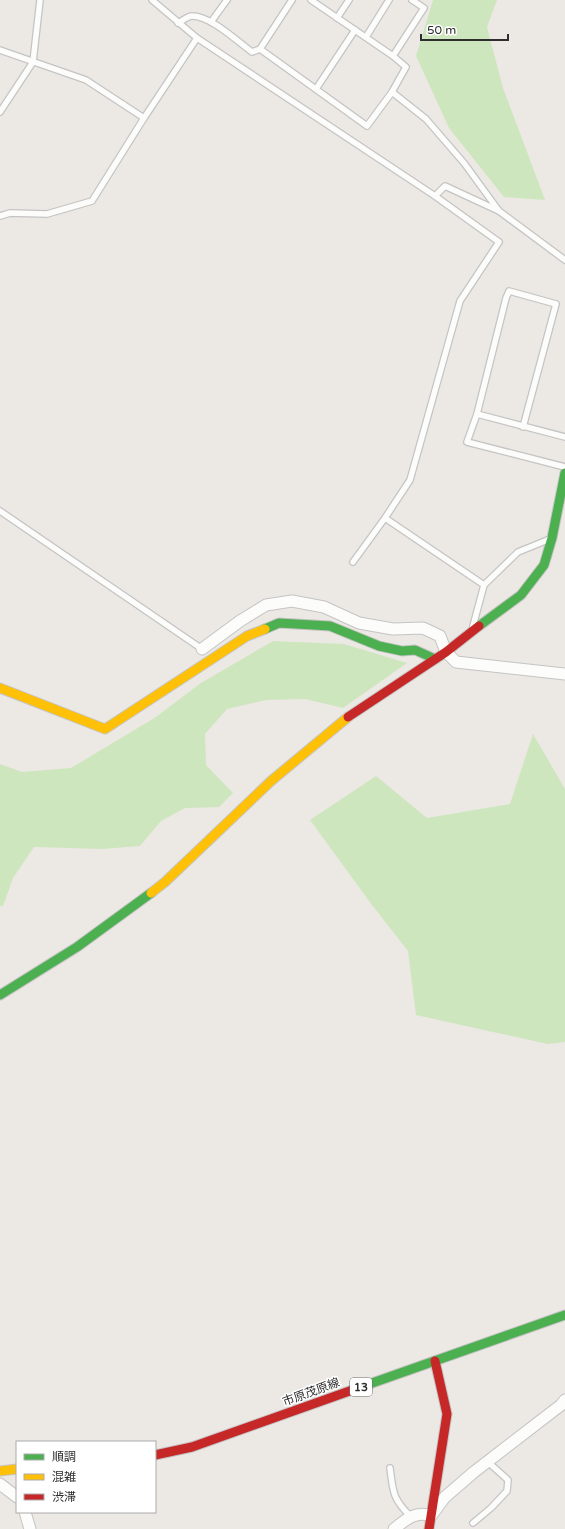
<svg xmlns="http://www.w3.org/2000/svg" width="565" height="1529" font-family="'Varela Round','Noto Sans JP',sans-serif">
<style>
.green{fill:#cee6be}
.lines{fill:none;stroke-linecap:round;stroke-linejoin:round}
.lane-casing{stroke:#c5c4c5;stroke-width:8}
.street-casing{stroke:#c5c4c5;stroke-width:13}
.fast-casing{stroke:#c5c4c5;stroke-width:11}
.slow-casing{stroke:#c5c4c5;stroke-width:11}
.jam-casing{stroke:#c5c4c5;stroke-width:11}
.lane{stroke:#fcfcfb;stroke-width:5.5}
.street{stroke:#fcfcfb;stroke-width:11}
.fast{stroke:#4caf50;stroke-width:9}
.slow{stroke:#ffc107;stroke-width:9}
.jam{stroke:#c62828;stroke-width:9}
.labels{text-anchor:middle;stroke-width:3;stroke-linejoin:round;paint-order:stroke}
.shield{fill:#fff;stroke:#6d6d6d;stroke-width:1}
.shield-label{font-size:11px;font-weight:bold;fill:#2e2e2e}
.street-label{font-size:12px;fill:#2e2e2e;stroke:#fff}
</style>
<rect width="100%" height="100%" fill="#ece8e4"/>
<g class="green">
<polygon points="433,0 497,0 487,27 503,88 545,200 504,197 449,128 416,56"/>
<polygon points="273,641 344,644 407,663 343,708 305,699 266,700 227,709 205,734 206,765 233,793 219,807 185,808 161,821 140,846 102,849 34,847 13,878 3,906 0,906 0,764 22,772 71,768 156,717 201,683"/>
<polygon points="533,734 565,789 565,1042 548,1044 416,1015 408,951 372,905 310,820 376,776 427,818 510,804"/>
</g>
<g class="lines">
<g class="lane-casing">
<g id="lane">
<polyline points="152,0 197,38"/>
<polyline points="292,0 260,49 367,126 392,92 426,119 464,163 499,211"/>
<polyline points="311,0 393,56"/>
<polyline points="337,18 349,0"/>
<polyline points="211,22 227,0"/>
<path d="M178,23C182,21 188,16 192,16C211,16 237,41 252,52L260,49"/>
<polyline points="366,37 389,0"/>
<polyline points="0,50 86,80 144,118 197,38 435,196 499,242 460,301 410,480 385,518 353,562"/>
<polyline points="316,89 355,30"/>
<polyline points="392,92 406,67 393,56 424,8 412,0"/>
<polyline points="0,112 33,62 40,0"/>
<polyline points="435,196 445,186 499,211 565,260"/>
<polyline points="0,216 10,213 47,214 92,201 144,118"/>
<polyline points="477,414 506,298 509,291 556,304 523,427"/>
<polyline points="565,437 477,414 467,442 565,467"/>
<polyline points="0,511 202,649"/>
<polyline points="385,518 484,585 473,626"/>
<polyline points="484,585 518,552 550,539"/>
<path d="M390,1468C393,1493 393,1499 411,1517"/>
<polyline points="473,1523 491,1508 507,1491 508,1480 488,1462"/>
</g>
</g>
<g class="street-casing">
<g id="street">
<polyline points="202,649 240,621 266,605 292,601 324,607 359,623 393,629 423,628 440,636 446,652 456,662 565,674"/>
<polyline points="0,1484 17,1497"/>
<polyline points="25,1512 30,1529"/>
<path d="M394,1529C405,1520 416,1510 431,1516L445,1497L474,1472L561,1405L565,1400"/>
</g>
</g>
<g class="fast-casing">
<g id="fast">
<polyline points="479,626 521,595 544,565 552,538 565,473"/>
<polyline points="265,629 279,623 330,626 379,646 402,651 415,650 435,659"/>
<polyline points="0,995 77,947 151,893"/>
<polyline points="358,1388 565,1315"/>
</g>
</g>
<g class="slow-casing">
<g id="slow">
<polyline points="0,688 105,729 247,636 265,629"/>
<polyline points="151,893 165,882 271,781 348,717"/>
<polyline points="0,1471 17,1469"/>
</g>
</g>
<g class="jam-casing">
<g id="jam">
<polyline points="348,717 446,652 479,626"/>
<polyline points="155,1455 192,1447 358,1388"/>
<polyline points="429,1529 447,1414 435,1361"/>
</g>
</g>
<use href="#lane" class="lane"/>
<use href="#street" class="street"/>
<use href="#fast" class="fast"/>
<use href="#slow" class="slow"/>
<use href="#jam" class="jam"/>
</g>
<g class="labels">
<rect class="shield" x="350" y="1378" width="22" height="18" rx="3"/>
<g class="shield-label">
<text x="361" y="1391">13</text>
</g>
<g class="street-label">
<text transform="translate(311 1392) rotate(-20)" y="4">市原茂原線</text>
</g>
</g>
<rect x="16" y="1441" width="140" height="72" fill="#ffffff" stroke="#ababab"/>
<rect x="24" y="1454" width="20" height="6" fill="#4caf50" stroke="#ababab"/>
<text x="52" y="1461" font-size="12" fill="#2e2e2e">順調</text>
<rect x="24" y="1474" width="20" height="6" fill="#ffc107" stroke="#ababab"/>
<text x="52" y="1481" font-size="12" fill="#2e2e2e">混雑</text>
<rect x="24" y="1494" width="20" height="6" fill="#c62828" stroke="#ababab"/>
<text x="52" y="1501" font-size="12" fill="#2e2e2e">渋滞</text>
<path d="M421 34v6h87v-6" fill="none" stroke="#2e2e2e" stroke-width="2"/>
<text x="427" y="34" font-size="12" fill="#2e2e2e" stroke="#ffffff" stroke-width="3" paint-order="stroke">50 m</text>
</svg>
